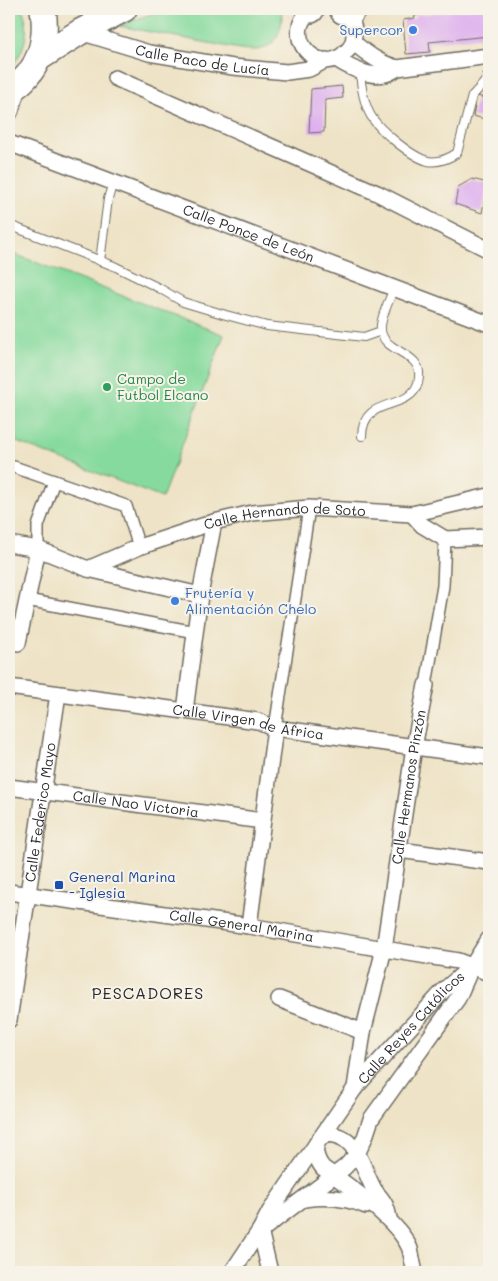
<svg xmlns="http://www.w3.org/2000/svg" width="498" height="1281" font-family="Mali,sans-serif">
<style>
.green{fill:#86da9d;stroke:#588264}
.building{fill:#ddadef}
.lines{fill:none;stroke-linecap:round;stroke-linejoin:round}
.service-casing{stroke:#6f6b61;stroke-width:10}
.pedestrian-casing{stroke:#6f6b61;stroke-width:14}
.minor-casing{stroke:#6f6b61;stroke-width:18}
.tertiary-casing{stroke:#6f6b61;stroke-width:21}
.trunk-casing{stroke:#6f6b61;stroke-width:28}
.service{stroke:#fff;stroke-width:8}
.pedestrian{stroke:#fff;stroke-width:11}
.minor{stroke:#fff;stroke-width:15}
.tertiary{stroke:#fff;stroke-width:19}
.trunk{stroke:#fff;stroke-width:25}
.shop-dot{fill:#3f7fe0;stroke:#f7f3e8;stroke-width:2}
.leisure-dot{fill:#2e9e5b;stroke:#f7f3e8;stroke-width:2}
.transit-dot{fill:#1a4fb4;stroke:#f7f3e8;stroke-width:2}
.labels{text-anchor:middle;stroke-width:4;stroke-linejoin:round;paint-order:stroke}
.shop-label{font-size:14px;fill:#366cbe;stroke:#f7f3e8;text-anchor:end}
.street-label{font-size:14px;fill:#2b2b2b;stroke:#f7f3e8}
.leisure-label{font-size:14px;fill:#27864d;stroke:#f7f3e8;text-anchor:start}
.transit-label{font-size:14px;fill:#164399;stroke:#f7f3e8;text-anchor:start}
.quarter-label{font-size:16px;letter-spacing:1px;fill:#2b2b2b;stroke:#f7f3e8}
</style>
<rect width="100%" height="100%" fill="#f7f3e8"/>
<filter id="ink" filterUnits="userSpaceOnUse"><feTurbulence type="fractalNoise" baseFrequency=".02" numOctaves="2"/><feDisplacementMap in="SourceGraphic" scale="10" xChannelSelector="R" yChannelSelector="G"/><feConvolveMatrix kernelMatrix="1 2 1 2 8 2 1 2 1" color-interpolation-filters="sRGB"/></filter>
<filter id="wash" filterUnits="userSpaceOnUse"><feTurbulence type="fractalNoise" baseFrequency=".0096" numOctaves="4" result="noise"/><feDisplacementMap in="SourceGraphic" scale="20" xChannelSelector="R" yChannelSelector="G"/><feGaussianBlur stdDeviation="1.12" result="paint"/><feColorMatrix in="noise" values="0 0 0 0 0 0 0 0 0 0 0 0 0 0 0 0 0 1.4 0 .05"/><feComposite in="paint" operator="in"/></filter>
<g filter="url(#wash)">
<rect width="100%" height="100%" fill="#eee3c6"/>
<g class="green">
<path d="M9,9H22C32,30 24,53 9,70Z"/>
<path d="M169,9H281C284,23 279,41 265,48C257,51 248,50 240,49L119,26L142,17Z"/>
<polygon points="9,252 224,335 162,498 9,439"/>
</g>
<g id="blocks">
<g class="building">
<polygon points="474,9 489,9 489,36 429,42 430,52 406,54 403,20 415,18 415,15"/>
<polygon points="342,86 343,98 325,100 324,132 309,133 311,89"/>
<polygon points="477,96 489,99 489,120 473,116"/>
<polygon points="472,179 488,183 482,213 455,204 458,187"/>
</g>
</g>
</g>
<g filter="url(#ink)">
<use href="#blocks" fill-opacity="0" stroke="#6f6b61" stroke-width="1"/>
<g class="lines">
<g class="service-casing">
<g id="service">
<polyline points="353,25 361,13 370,9"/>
<path d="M360,71C361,86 363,102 371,116C379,130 412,157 428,161C439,163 448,159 457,153L472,96L484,83L489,72"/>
<polyline points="9,225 114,266 159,288 183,302 226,315 267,326 364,337 381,331"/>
<polyline points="100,261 108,199 113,182"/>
<path d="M362,436C363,394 409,413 418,383C427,351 385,355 381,331C379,320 390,299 394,288"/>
</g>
</g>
<g class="pedestrian-casing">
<g id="pedestrian">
<polyline points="14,467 126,506 139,547"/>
<polyline points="38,549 38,526 54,481"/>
<polyline points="27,600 195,632"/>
<polyline points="426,685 443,586 445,539"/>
<polyline points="275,728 309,508"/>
</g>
</g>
<g class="minor-casing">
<g id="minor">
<path d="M313,9C278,33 318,80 346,52C351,48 354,41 354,35C355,24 349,14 340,9"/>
<path id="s1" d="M80,32L149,53L233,67L287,72L309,69L326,60"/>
<path d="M353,42C367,54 379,63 397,68L489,56"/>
<path d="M336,59C353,70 380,83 397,68"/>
<polyline points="115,78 377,193 489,250"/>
<path id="s2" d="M9,143L489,324"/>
<polyline points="412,514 422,525 445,539 489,537"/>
<polyline points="9,544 38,549 88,569 200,595"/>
<path id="s3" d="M88,569L139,547L214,522L252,513L309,508L412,514L489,496"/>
<polyline points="9,641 18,643 38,549"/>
<path id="s4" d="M9,687L258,721L275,728L489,757"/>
<polyline points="185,711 200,595 214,522"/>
<path id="s5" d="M9,787L263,821"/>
<polyline points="399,850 489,862"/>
<path id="s6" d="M9,892L249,926L384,949L458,961L489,973"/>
<polyline points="249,926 275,728"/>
<polyline points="279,999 363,1032"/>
<path id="s7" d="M9,1020L58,694"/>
<path id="s8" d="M355,1088L363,1032L384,949L414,747L426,685"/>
<path d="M304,1199C326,1196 346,1197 366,1206"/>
<path d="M389,1218C388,1215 388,1211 386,1207C384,1201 379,1196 375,1191C365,1175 361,1150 344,1139C321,1125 306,1147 323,1168C348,1185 399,1221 410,1249C412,1257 413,1265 415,1272"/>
<polyline points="263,1229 345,1167 357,1154 365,1137 371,1119 458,998 472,966 489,939"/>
<polyline points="260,1230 270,1272"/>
<path id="s9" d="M232,1272L260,1230L270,1211L355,1088L444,990L472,966"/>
</g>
</g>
<g class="tertiary-casing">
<polyline id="tertiary" points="9,111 16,87"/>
</g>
<g class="trunk-casing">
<g id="trunk">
<polyline points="310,9 311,10"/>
<polyline points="343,11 345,9"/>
<polyline points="39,58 80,32 124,9"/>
<path d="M9,91C39,73 48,42 43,9"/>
</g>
</g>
<use href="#service" class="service"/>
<use href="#pedestrian" class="pedestrian"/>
<use href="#minor" class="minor"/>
<use href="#tertiary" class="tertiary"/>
<use href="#trunk" class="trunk"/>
</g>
</g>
<g class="shop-dot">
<circle cx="413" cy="30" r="5"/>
<circle cx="175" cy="601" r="5"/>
</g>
<circle class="leisure-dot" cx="107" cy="387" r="5"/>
<rect class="transit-dot" x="54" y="880" width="10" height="10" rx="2.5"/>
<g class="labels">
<g class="shop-label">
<text x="403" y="35">Supercor</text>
<text x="185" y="598" text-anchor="start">Frutería y<tspan x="185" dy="16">Alimentación Chelo</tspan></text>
</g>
<g class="street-label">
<text dy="5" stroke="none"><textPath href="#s1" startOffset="126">Calle Paco de Lucía</textPath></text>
<text dy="5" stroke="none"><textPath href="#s2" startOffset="256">Calle Ponce de León</textPath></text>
<text dy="5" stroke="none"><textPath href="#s3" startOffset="206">Calle Hernando de Soto</textPath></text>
<text dy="5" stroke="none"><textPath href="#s4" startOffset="242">Calle Virgen de África</textPath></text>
<text dy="5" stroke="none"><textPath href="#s8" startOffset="306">Calle Hermanos Pinzón</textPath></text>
<text dy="5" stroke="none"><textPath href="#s5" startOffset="128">Calle Nao Victoria</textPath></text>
<text dy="5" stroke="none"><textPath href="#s7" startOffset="210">Calle Federico Mayo</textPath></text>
<text dy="5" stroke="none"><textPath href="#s6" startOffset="235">Calle General Marina</textPath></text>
<text dy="5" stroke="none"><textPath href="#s9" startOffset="304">Calle Reyes Católicos</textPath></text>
</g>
<g class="leisure-label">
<text x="117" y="384">Campo de<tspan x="117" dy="16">Futbol Elcano</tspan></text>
</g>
<g class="transit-label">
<text x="69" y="882">General Marina<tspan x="69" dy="16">- Iglesia</tspan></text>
</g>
<g class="quarter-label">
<text x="148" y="999">PESCADORES</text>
</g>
</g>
<rect width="498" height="1281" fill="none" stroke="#f7f3e8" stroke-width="30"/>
</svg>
